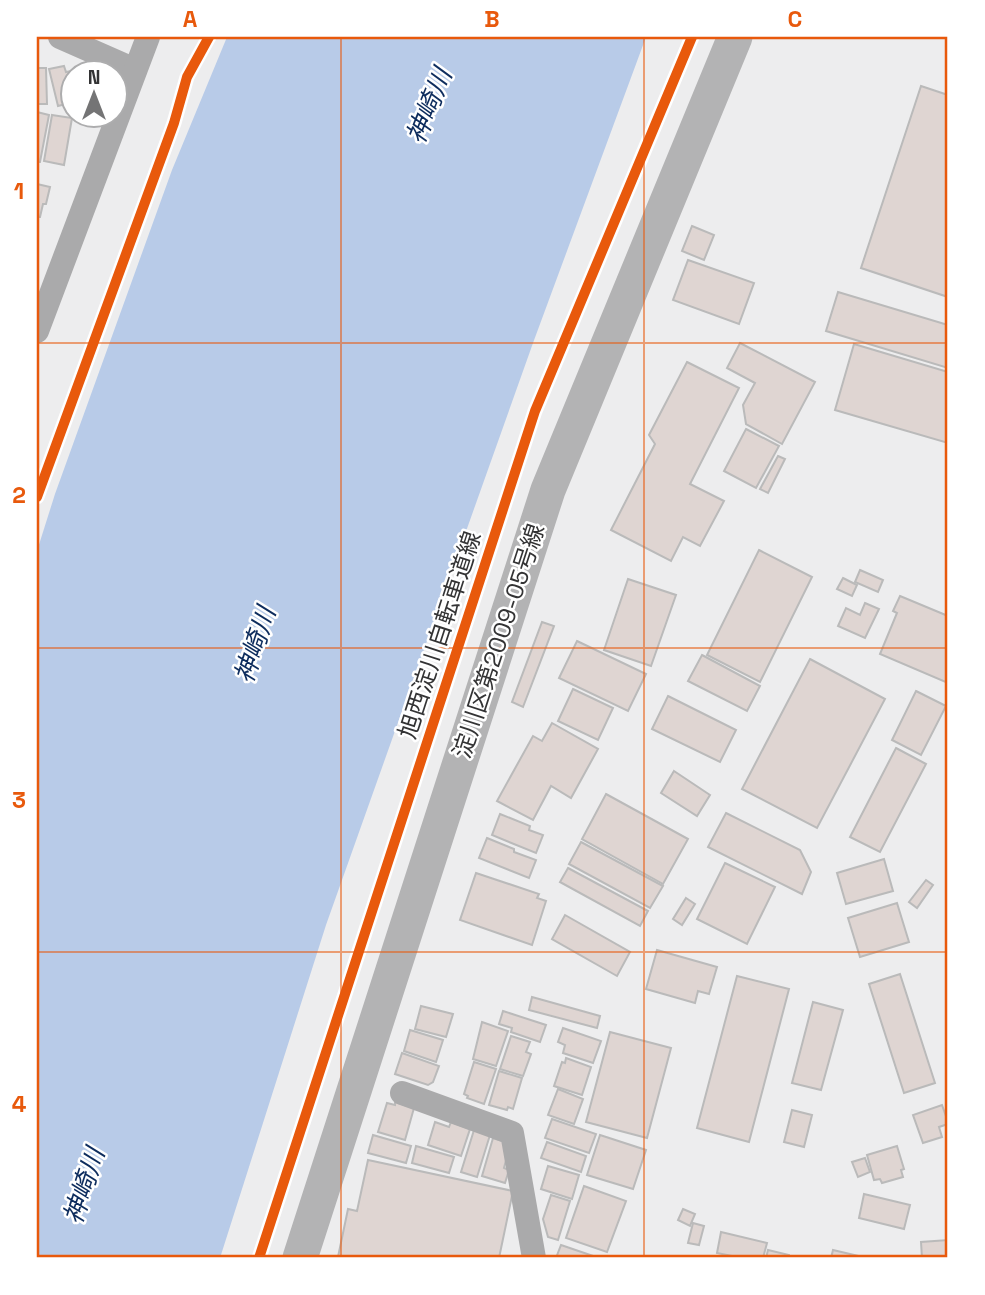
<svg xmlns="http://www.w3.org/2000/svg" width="985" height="1295" font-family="'Space Grotesk','Noto Sans JP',sans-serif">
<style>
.water{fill:#b8cbe8}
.building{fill:#dfd5d2;stroke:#bababa;stroke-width:2}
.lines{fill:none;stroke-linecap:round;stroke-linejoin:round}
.street{stroke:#aaaaab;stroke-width:24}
.secondary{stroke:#b3b3b4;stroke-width:35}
.cycleway-casing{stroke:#fff;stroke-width:15}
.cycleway{stroke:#e8590c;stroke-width:10}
.grid{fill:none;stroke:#e8590c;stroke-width:2;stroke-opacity:0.55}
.labels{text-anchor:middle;stroke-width:5;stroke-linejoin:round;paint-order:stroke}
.street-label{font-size:24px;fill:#333334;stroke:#fff}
.water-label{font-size:26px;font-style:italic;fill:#0d2c5d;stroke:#fff}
.neatline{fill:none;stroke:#e8590c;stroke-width:2.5}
.grid-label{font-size:23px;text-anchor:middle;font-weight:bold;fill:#e8590c}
</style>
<rect width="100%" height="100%" fill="#ededee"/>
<polygon class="water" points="227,37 646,37 533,343 326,925 220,1258 37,1258 37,551 55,494 172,170"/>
<g class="building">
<polygon points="64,66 66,72 77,70 78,74 74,74 74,102 58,106 49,69"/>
<polygon points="37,68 46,68 47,104 37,104"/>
<polygon points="921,86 948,95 948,297 861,268"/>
<polygon points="37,112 49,115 40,162 37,162"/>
<polygon points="52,115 72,118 64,165 44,161"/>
<polygon points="37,184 50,187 46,204 43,204 40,217 37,217"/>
<polygon points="692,226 714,235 704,260 682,251"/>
<polygon points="688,260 754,283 739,324 673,300"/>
<polygon points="838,292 948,325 948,368 826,331"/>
<polygon points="740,343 815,382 782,444 746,424 743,405 755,383 727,368"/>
<polygon points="854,344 948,372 948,443 835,410"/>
<polygon points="687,362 739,388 690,484 724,501 700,546 683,537 671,561 611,530 655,444 649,435"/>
<polygon points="746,429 779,446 756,488 724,471"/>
<polygon points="778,456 785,459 768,493 760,489"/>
<polygon points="759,550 812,577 760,682 707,655"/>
<polygon points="860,570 883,580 878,592 855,582"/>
<polygon points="843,578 857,585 852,596 837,589"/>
<polygon points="628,579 676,595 651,666 604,650"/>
<polygon points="900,596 948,616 948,683 880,654 897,613 893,611"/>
<polygon points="865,603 879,609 865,638 838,626 846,608 860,615"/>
<polygon points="542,622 554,626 523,707 512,702"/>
<polygon points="577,641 646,674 628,711 559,678"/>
<polygon points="702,655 760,686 747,711 688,681"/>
<polygon points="810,659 885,699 817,828 742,789"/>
<polygon points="573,689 613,708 598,740 558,721"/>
<polygon points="916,691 946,706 921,755 892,740"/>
<polygon points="668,696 736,730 720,762 652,729"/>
<polygon points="552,723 598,749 571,798 551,786 533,820 497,801 533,736 542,741"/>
<polygon points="896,748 926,764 880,852 850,837"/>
<polygon points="674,771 710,795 697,816 661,793"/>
<polygon points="606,794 688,839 663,884 582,839"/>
<polygon points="726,813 800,850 811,872 802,894 708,847"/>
<polygon points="500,814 530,826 529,830 543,835 536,853 492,835"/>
<polygon points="487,838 514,849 514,852 536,860 529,878 479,858"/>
<polygon points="581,842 663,886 650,908 569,864"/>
<polygon points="884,859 893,891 846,904 837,873"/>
<polygon points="725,863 775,887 747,944 697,919"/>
<polygon points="568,868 648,911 640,926 560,882"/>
<polygon points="476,873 539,894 537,898 546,901 532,945 460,920"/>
<polygon points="926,880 933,885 917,908 909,902"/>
<polygon points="686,898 695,904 682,925 673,919"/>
<polygon points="897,903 909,942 860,957 848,918"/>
<polygon points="565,915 630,952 617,976 552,939"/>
<polygon points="657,950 717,967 709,994 698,991 695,1003 646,989"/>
<polygon points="900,974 935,1083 904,1093 869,984"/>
<polygon points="737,976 789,989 749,1142 697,1128"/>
<polygon points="532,997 600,1016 597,1028 529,1010"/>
<polygon points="813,1002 843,1010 821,1090 792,1083"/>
<polygon points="421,1006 453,1014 446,1037 415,1029"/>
<polygon points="503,1011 546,1025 540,1042 511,1032 512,1028 499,1024"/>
<polygon points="482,1022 508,1031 496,1066 473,1059"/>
<polygon points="563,1028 601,1041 593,1063 563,1053 565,1045 558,1042"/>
<polygon points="410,1030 443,1040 436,1062 404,1051"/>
<polygon points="610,1032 671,1048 647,1138 586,1122"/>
<polygon points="511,1036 530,1042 526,1052 531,1054 523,1076 500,1069"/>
<polygon points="402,1053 439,1066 433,1082 428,1085 395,1074"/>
<polygon points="566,1058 591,1067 582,1095 554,1086 562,1062 565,1063"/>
<polygon points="474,1062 496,1069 484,1104 467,1098 468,1096 464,1094"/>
<polygon points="499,1071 522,1078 513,1109 508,1107 507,1110 489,1105"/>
<polygon points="558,1089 583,1099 574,1124 548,1115"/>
<polygon points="395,1102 414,1108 405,1140 378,1132 387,1103 395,1105"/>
<polygon points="942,1105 948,1122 948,1124 939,1127 942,1137 923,1143 913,1115"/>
<polygon points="792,1110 812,1115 804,1147 784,1142"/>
<polygon points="552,1119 596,1134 589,1153 545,1138"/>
<polygon points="435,1122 449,1127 451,1122 470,1129 461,1156 428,1145"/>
<polygon points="474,1130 490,1135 477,1177 461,1172"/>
<polygon points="373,1135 411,1146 406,1163 368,1153"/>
<polygon points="600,1135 646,1150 633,1189 587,1175"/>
<polygon points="493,1138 505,1142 508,1153 504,1168 509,1170 505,1183 482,1176"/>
<polygon points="547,1142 586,1156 581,1172 541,1158"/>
<polygon points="416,1146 454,1157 449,1173 412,1163"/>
<polygon points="897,1146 904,1169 901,1170 903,1177 882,1183 880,1179 874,1180 867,1155"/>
<polygon points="865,1158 870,1172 858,1177 852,1162"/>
<polygon points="368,1160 513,1191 499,1258 344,1258 338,1257 348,1209 357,1211"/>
<polygon points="548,1166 579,1175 572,1199 541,1189"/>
<polygon points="584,1186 626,1201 607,1252 566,1238"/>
<polygon points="864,1194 910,1205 904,1229 859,1218"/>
<polygon points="551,1195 570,1201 558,1240 548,1237 543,1219"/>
<polygon points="683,1209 695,1214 690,1226 678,1220"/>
<polygon points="693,1223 704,1226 699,1245 688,1243"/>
<polygon points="721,1232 767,1243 763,1258 742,1258 717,1253"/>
<polygon points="948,1240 948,1258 922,1258 921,1242"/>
<polygon points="561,1245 599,1258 556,1258"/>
<polygon points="768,1250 789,1255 789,1258 766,1258"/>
<polygon points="833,1250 867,1258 831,1258"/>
</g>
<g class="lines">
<g class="street">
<polyline points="60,37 135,70"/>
<polyline points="37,331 148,37"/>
<polyline points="402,1093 512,1133 534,1258"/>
</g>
<polyline class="secondary" points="300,1258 548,490 735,37"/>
<g class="cycleway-casing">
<g id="cycleway">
<polyline points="37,497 174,123 187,77 209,37"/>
<polyline points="259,1258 535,411 692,37"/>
</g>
</g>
<use href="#cycleway" class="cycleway"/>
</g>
<path class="grid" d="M341,37V1258M644,37V1258M37,343H948M37,648H948M37,952H948"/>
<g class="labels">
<g class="street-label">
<text transform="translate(440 635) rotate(-72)" y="8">旭西淀川自転車道線</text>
<text transform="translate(499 641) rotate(-72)" y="8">淀川区第2009-05号線</text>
</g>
<g class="water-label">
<text transform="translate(429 106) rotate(-68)" y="9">神崎川</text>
<text transform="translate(255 645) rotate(-72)" y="9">神崎川</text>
<text transform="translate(84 1186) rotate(-72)" y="9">神崎川</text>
</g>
</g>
<rect width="985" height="1295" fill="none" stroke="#ffffff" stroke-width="77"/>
<g transform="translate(94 94)"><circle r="33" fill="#ffffff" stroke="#adadae" stroke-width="2"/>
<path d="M0-5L12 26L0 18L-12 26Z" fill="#747475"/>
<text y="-10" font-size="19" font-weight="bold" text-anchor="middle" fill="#333334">N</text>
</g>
<rect x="38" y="38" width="908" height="1218" class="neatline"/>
<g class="grid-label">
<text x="190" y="27">A</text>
<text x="492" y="27">B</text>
<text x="795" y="27">C</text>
<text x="19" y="199">1</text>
<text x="19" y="503">2</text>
<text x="19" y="808">3</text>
<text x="19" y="1112">4</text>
</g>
</svg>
